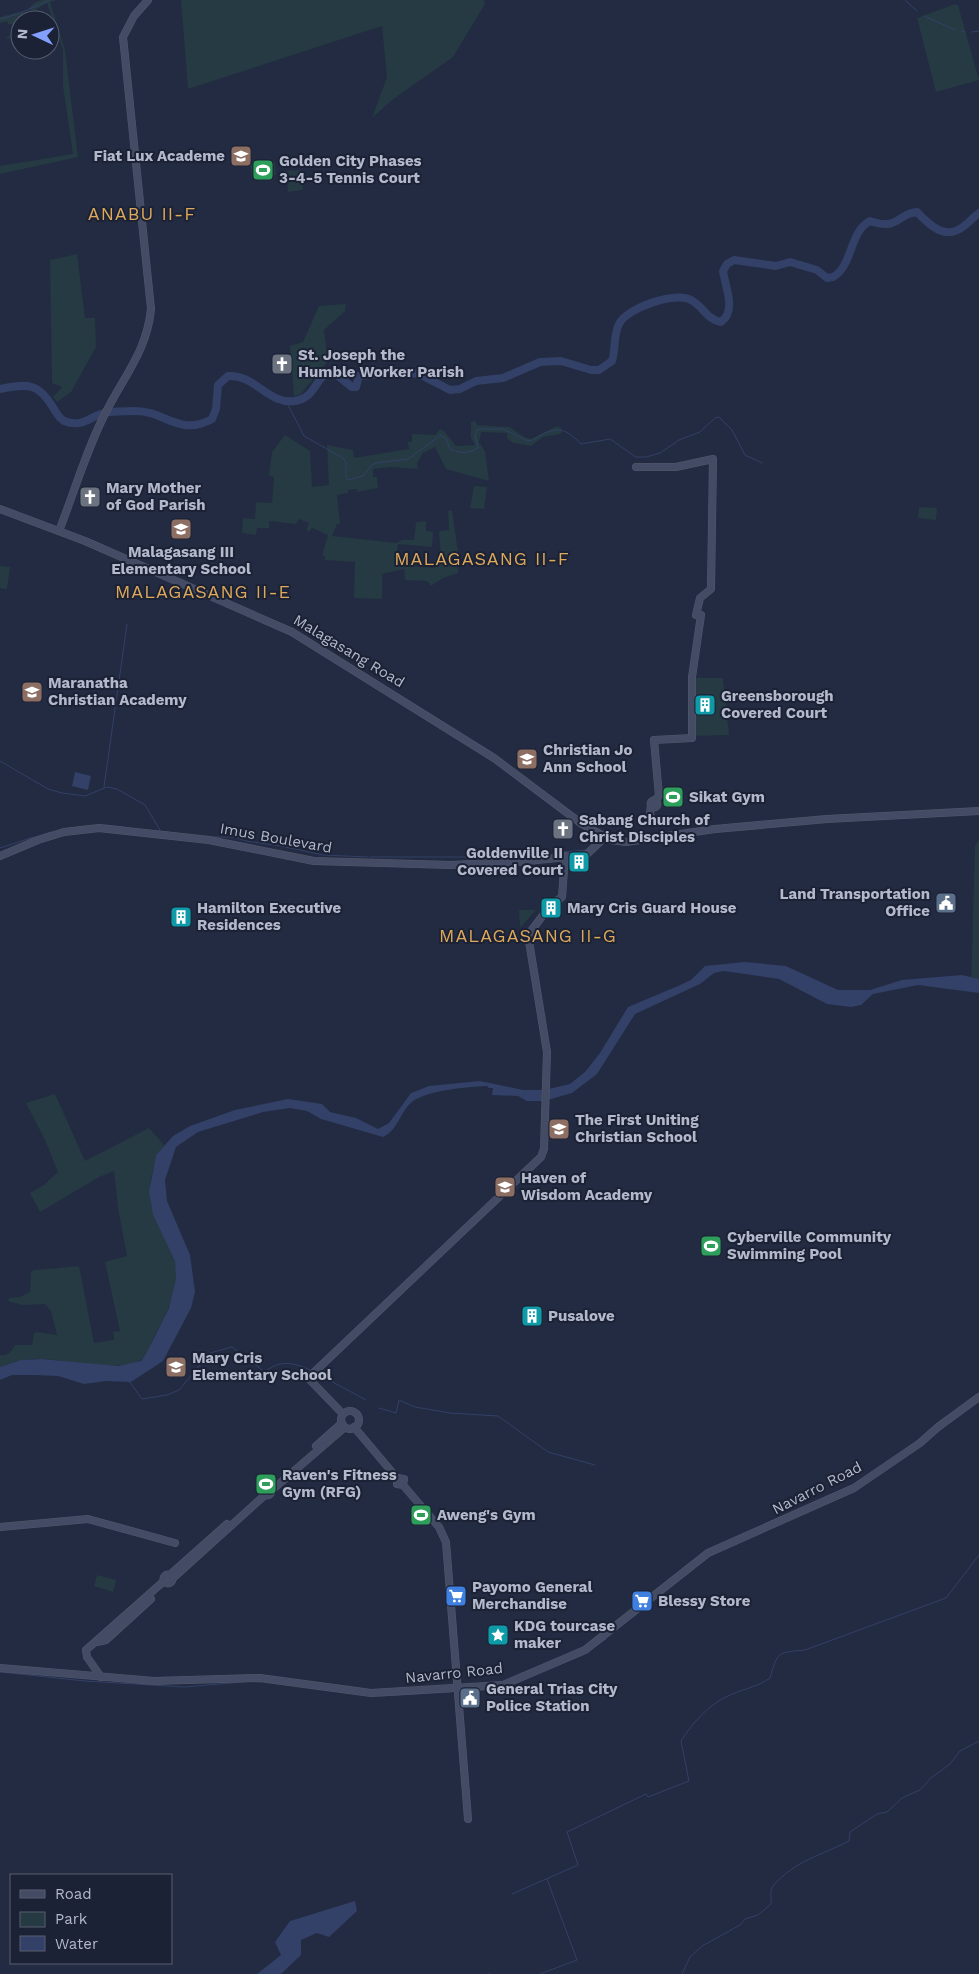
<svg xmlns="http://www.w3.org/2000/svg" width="979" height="1974" font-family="'Work Sans',sans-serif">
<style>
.green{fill:#253a42}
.water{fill:#334067}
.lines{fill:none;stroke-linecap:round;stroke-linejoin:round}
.stream{stroke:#334067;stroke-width:1}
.river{stroke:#334067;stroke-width:8}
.secondary-casing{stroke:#52586b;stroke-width:8}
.secondary{stroke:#444b64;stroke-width:7}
.labels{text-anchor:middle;stroke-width:4;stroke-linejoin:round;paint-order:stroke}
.poi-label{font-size:15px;font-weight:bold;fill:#b3b9cb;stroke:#1c2235;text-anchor:start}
.street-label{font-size:15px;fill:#b3b9cb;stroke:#1c2235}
.quarter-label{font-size:18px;letter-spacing:1px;fill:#dea95b;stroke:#1c2235}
</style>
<rect width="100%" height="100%" fill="#222b41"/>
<g class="green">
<polygon points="42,0 57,0 50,2 65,50 78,157 0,174 0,166 73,154 63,86 63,50 47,3 31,12 29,8 35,2"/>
<polygon points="181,0 484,0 485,4 453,57 392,100 372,118 387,77 382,26 188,89"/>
<polygon points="955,4 958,5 979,80 936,92 917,18"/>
<polygon points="23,11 25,20 20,20 20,36 7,39 6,37 15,35 12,24 8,24 7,21 0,23 0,17"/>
<polygon points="275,162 276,175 252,178 250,164"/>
<polygon points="301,170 303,190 288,192 286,171"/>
<polygon points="77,254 85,318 95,318 96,347 71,392 57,402 53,397 62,387 52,383 50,260"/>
<polygon points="346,304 345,311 324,330 328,361 300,395 294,396 290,346 303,342 319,306"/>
<polygon points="475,421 477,425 510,427 524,437 531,439 557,426 561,428 561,434 543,437 531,446 513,443 507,438 507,433 481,432 479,442 485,451 489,481 446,469 435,447 423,453 417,463 418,469 391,467 373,469 373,477 377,477 378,488 357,492 357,489 348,490 348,493 337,495 340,524 337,524 332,536 397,543 402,540 414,540 416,522 426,521 426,531 433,532 432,547 398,544 395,565 435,568 436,557 441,556 439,531 449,530 448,511 452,510 459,559 458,573 443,578 431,586 427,581 405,580 404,569 382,574 382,599 354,598 355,562 325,560 325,556 322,556 328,535 312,528 309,532 306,530 309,523 299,519 296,524 269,521 269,528 257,528 256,535 242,533 243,518 255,519 256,502 272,503 274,477 269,476 272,452 285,435 310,451 312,487 329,485 327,445 353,450 354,458 409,449 408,442 412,442 412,434 435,435 440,429 444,431 456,446 475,445 471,438 471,422"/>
<polygon points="474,486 487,487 484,509 470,508"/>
<polygon points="919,507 937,508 936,520 918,518"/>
<polygon points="0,566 10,567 7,589 0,588"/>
<polygon points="693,678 723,678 729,735 694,736"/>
<polygon points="979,840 979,989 971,988 975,846"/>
<polygon points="519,910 536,910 520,928"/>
<path d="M55,1094L85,1161L149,1128L164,1145C150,1165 145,1197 156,1220C161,1233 172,1248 175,1262C181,1289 166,1314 154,1337C151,1342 150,1349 147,1354C132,1377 65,1359 41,1359C26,1358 14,1362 0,1367V1355C8,1356 11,1352 15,1345H32L34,1333L38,1332L57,1335L51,1311L45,1304L22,1305L8,1301L9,1298L20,1297L30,1292L31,1272L35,1270L79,1266L94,1343L114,1340L113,1332L120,1331L105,1262L127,1256L118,1208L114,1171L99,1177L40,1212L30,1193L44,1185L58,1172L45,1140L26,1103Z"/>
<polygon points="97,1575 116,1580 113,1592 94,1586"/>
</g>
<g class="water">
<polygon points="75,772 91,776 88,790 72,786"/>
<path d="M745,962L786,966L838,990H870L902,980L962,975L979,979V993L918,985L873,994L861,1005L851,1007L827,1004L779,979L724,971L714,973L700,984L635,1014L597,1074L572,1093L544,1101H527L518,1096L492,1095L493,1088H489L487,1086C468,1087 427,1090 412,1102C399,1113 399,1129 383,1137L321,1119L307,1111L290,1108L263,1112L198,1132L176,1147L165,1180L167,1201L190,1255L195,1292L191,1308L163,1361L131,1382L106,1381L84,1384L58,1376L35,1375H12L0,1380V1367L21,1360L42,1359L118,1366L141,1361L146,1354L169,1308L176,1279L175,1261L153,1215L149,1192L156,1155L173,1136L190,1126L235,1110L288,1099L322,1104L330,1112L356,1118L378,1129L389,1123L411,1093L429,1086L480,1081L523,1090H544L570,1084L585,1072L600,1053L628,1007L678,986L691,980L705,966Z"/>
<polygon points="355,1901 357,1911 329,1937 317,1933 301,1940 301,1955 281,1974 257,1974 281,1955 275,1942 290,1921"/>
</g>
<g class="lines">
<g class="stream">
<polyline points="905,0 917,11"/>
<polyline points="924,16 955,30"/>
<polyline points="0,19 18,14 50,0"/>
<polyline points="961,31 965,32"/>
<polyline points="972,32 979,31"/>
<path d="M286,401L304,436L343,458L346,463V478L348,480L363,476L372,465L376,463L408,459L441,435L446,439L450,449C459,453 469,454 478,448L475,435L478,429H503L528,441C533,441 535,439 539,436C559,425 567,430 581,444L610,439L636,457H646L660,453L679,440L700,432L715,418L719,417L732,430L745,455L762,463"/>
<polyline points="0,761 48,789 62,793 85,796 107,787 117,789 145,805 160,830"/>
<polyline points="104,787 127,624"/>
<polyline points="105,825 123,827"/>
<polyline points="72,828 88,826"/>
<polyline points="159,831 200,836"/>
<polyline points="39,836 51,832"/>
<polyline points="209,837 235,837 246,841 281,846 323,855 368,857"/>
<polyline points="0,848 34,837"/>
<polyline points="553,853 586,850"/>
<polyline points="497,856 531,855"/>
<polyline points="370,857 467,857"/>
<polyline points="475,857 483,857"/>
<polyline points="318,1374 366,1400"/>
<path d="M129,1381L142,1399L167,1395L179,1390L210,1353L232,1347L265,1372C278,1360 294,1362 310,1370"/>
<polyline points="379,1408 396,1413 399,1400 415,1407 450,1413 498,1416 548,1452 595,1465"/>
<polyline points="594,1647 606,1639"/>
<polyline points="0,1672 85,1681 184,1687 243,1682"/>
<polyline points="475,1691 489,1689"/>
<polyline points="381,1696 451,1692"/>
<path d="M512,1894L578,1865L567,1832L646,1794L648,1797L689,1781L681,1741C692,1724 707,1706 726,1697C741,1689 756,1688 770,1678C778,1651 777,1653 805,1650L946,1598L979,1555"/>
<polyline points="488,1974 490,1974"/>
<polyline points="540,1974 577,1960 547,1879"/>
<path d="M682,1974L690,1957L702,1946L740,1925L745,1919L758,1915L771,1904C772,1898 769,1891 773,1886C794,1861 822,1855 849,1841L850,1832L877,1814L887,1812L902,1798L920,1790L931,1778L950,1764L960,1751L979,1741"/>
</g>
<path class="river" d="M0,389C28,383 39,383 54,409C57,414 59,418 64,421C83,428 89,417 104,413C114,411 125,411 135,411C166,411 179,437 212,419L216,409L218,385L228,376C255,374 268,405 295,401C317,398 314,375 333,372L352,387H356L359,376L402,372L419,374L450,390L460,389L476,381L503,378L540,362L561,361L591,370H599L612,361C616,349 613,336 619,324C627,308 675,291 691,300C704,307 706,319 721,322C737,311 725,286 723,271L727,264L734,260L776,266L790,262L817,270L827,278L833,277C853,266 849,232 870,221C899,231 896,214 917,212C930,226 946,241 964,226C970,222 973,217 979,213"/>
<g class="secondary-casing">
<g id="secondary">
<polyline points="636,467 676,467 713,459 711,589 700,598 696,615"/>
<polyline points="0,509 85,541 292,632 494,758 582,824 611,840 626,842 715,829 827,819 979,811"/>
<path d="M59,531C74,493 88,445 107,410C125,375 147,350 151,309L123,37L134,16L148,0"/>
<polyline points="655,800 659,796 654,740 692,738 692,677 701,615"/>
<circle cx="654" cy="804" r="3.5"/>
<polyline points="651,805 650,814 652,820"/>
<polyline points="0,856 38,840 64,832 99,828 209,840 314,861 451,865 518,862 586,855 605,837"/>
<circle cx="350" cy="1420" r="9"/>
<polyline points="343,1414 308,1378 541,1157 544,1149 547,1052 528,935 550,906 562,897 565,856"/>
<polyline points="354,1427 397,1478"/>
<polyline points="316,1446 342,1423"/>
<polyline points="403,1485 404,1479 397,1478 397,1484 403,1485 439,1527 446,1542 468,1819"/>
<circle cx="267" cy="1491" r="4.5"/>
<polyline points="272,1490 345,1427"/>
<polyline points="0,1527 88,1519 175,1543"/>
<polyline points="172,1573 227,1524"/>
<circle cx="168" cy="1579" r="4.5"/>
<polyline points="172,1579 265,1495"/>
<polyline points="97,1642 106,1640 151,1599"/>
<polyline points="0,1668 154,1681 260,1678 371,1693 503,1685 585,1650 708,1553 854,1488 920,1443 938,1427 979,1397"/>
<polyline points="101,1677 87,1657 86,1650 164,1581"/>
</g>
</g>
<use href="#secondary" class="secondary"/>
</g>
<defs>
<g id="school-square" transform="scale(1.125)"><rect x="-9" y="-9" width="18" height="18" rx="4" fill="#8d6e63" stroke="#1c2235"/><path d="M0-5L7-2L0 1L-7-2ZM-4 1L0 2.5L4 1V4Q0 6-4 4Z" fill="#fff"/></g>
<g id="stadium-square" transform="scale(1.125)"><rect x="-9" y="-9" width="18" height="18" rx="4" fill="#2e9e5b" stroke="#1c2235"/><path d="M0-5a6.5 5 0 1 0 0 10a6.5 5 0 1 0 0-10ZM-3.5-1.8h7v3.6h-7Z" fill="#fff"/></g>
<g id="church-square" transform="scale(1.125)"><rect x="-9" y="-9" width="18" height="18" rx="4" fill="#6b7280" stroke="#1c2235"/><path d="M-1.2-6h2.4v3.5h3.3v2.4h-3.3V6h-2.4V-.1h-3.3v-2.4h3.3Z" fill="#fff"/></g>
<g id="building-square" transform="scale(1.125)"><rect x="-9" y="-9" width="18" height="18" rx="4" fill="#0f9aa8" stroke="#1c2235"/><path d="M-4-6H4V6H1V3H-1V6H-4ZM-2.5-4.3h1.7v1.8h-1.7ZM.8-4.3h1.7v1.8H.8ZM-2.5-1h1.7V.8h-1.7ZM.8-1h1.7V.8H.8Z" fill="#fff"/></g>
<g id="civic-square" transform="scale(1.125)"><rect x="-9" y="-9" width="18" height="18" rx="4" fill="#5c6f8a" stroke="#1c2235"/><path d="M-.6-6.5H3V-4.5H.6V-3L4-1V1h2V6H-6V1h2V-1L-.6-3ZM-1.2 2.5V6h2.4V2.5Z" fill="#fff"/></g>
<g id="supermarket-square" transform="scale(1.125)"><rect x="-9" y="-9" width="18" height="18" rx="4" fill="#3f7fe0" stroke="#1c2235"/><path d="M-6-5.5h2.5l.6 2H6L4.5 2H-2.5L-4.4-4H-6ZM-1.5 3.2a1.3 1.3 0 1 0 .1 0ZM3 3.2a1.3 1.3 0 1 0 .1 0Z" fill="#fff"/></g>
<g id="sight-square" transform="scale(1.125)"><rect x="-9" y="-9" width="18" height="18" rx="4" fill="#0f9aa8" stroke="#1c2235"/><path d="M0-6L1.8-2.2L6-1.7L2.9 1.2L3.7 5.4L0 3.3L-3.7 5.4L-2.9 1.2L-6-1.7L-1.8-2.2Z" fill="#fff"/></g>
</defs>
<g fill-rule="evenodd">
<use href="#school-square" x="241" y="156"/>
<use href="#stadium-square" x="263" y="170"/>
<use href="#church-square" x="282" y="364"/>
<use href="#church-square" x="90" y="497"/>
<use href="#school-square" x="181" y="529"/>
<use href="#school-square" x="32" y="692"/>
<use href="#building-square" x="705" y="705"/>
<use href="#school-square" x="527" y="759"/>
<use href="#stadium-square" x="673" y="797"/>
<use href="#church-square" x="563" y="829"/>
<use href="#building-square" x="579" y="862"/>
<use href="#civic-square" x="946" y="903"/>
<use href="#building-square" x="551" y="908"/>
<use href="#building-square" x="181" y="917"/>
<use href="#school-square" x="559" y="1129"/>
<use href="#school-square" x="505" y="1187"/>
<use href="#stadium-square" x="711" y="1246"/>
<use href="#building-square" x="532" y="1316"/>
<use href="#school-square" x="176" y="1367"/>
<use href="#stadium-square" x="266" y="1484"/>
<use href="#stadium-square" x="421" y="1515"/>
<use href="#supermarket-square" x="456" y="1596"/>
<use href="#supermarket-square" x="642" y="1601"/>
<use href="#sight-square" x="498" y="1635"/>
<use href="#civic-square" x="470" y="1698"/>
</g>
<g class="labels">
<g class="poi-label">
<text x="225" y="161" text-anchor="end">Fiat Lux Academe</text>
<text x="279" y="166">Golden City Phases<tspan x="279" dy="17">3-4-5 Tennis Court</tspan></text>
<text x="298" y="360">St. Joseph the<tspan x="298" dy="17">Humble Worker Parish</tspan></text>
<text x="106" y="493">Mary Mother<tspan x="106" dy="17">of God Parish</tspan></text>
<text x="181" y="557" text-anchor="middle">Malagasang III<tspan x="181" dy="17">Elementary School</tspan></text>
<text x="48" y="688">Maranatha<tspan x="48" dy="17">Christian Academy</tspan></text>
<text x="721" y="701">Greensborough<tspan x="721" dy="17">Covered Court</tspan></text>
<text x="543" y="755">Christian Jo<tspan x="543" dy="17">Ann School</tspan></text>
<text x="689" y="802">Sikat Gym</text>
<text x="579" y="825">Sabang Church of<tspan x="579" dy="17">Christ Disciples</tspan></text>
<text x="563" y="858" text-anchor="end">Goldenville II<tspan x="563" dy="17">Covered Court</tspan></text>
<text x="930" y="899" text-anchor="end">Land Transportation<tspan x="930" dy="17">Office</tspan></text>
<text x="197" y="913">Hamilton Executive<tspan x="197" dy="17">Residences</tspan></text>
<text x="567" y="913">Mary Cris Guard House</text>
<text x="575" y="1125">The First Uniting<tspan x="575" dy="17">Christian School</tspan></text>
<text x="521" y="1183">Haven of<tspan x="521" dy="17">Wisdom Academy</tspan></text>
<text x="727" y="1242">Cyberville Community<tspan x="727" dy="17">Swimming Pool</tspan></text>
<text x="548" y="1321">Pusalove</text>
<text x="192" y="1363">Mary Cris<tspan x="192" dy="17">Elementary School</tspan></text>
<text x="282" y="1480">Raven's Fitness<tspan x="282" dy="17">Gym (RFG)</tspan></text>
<text x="437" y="1520">Aweng's Gym</text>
<text x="472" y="1592">Payomo General<tspan x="472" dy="17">Merchandise</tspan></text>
<text x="658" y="1606">Blessy Store</text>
<text x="514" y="1631">KDG tourcase<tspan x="514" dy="17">maker</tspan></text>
<text x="486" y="1694">General Trias City<tspan x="486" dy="17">Police Station</tspan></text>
</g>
<g class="street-label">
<text transform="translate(349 651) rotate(31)" y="5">Malagasang Road</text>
<text transform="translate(276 838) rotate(10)" y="5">Imus Boulevard</text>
<text transform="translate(817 1488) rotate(-27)" y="5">Navarro Road</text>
<text transform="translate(454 1673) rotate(-6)" y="5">Navarro Road</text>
</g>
<g class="quarter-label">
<text x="142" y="220">ANABU II-F</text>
<text x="482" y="565">MALAGASANG II-F</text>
<text x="203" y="598">MALAGASANG II-E</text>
<text x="528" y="942">MALAGASANG II-G</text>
</g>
</g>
<rect x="10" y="1874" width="162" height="90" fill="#1c2235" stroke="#585e71"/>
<rect x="20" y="1890" width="25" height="8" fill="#444b64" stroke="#585e71"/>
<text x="55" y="1899" font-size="15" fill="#b3b9cb">Road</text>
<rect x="20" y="1912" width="25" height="15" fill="#253a42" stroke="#585e71"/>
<text x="55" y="1924" font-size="15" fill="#b3b9cb">Park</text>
<rect x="20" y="1936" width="25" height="15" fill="#334067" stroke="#585e71"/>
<text x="55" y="1949" font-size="15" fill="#b3b9cb">Water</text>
<g transform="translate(35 35) rotate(274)"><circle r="24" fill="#1c2235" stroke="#585e71"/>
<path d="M0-4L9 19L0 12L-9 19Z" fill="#84a0ff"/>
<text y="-8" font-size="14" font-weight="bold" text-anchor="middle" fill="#b3b9cb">N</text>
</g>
</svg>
